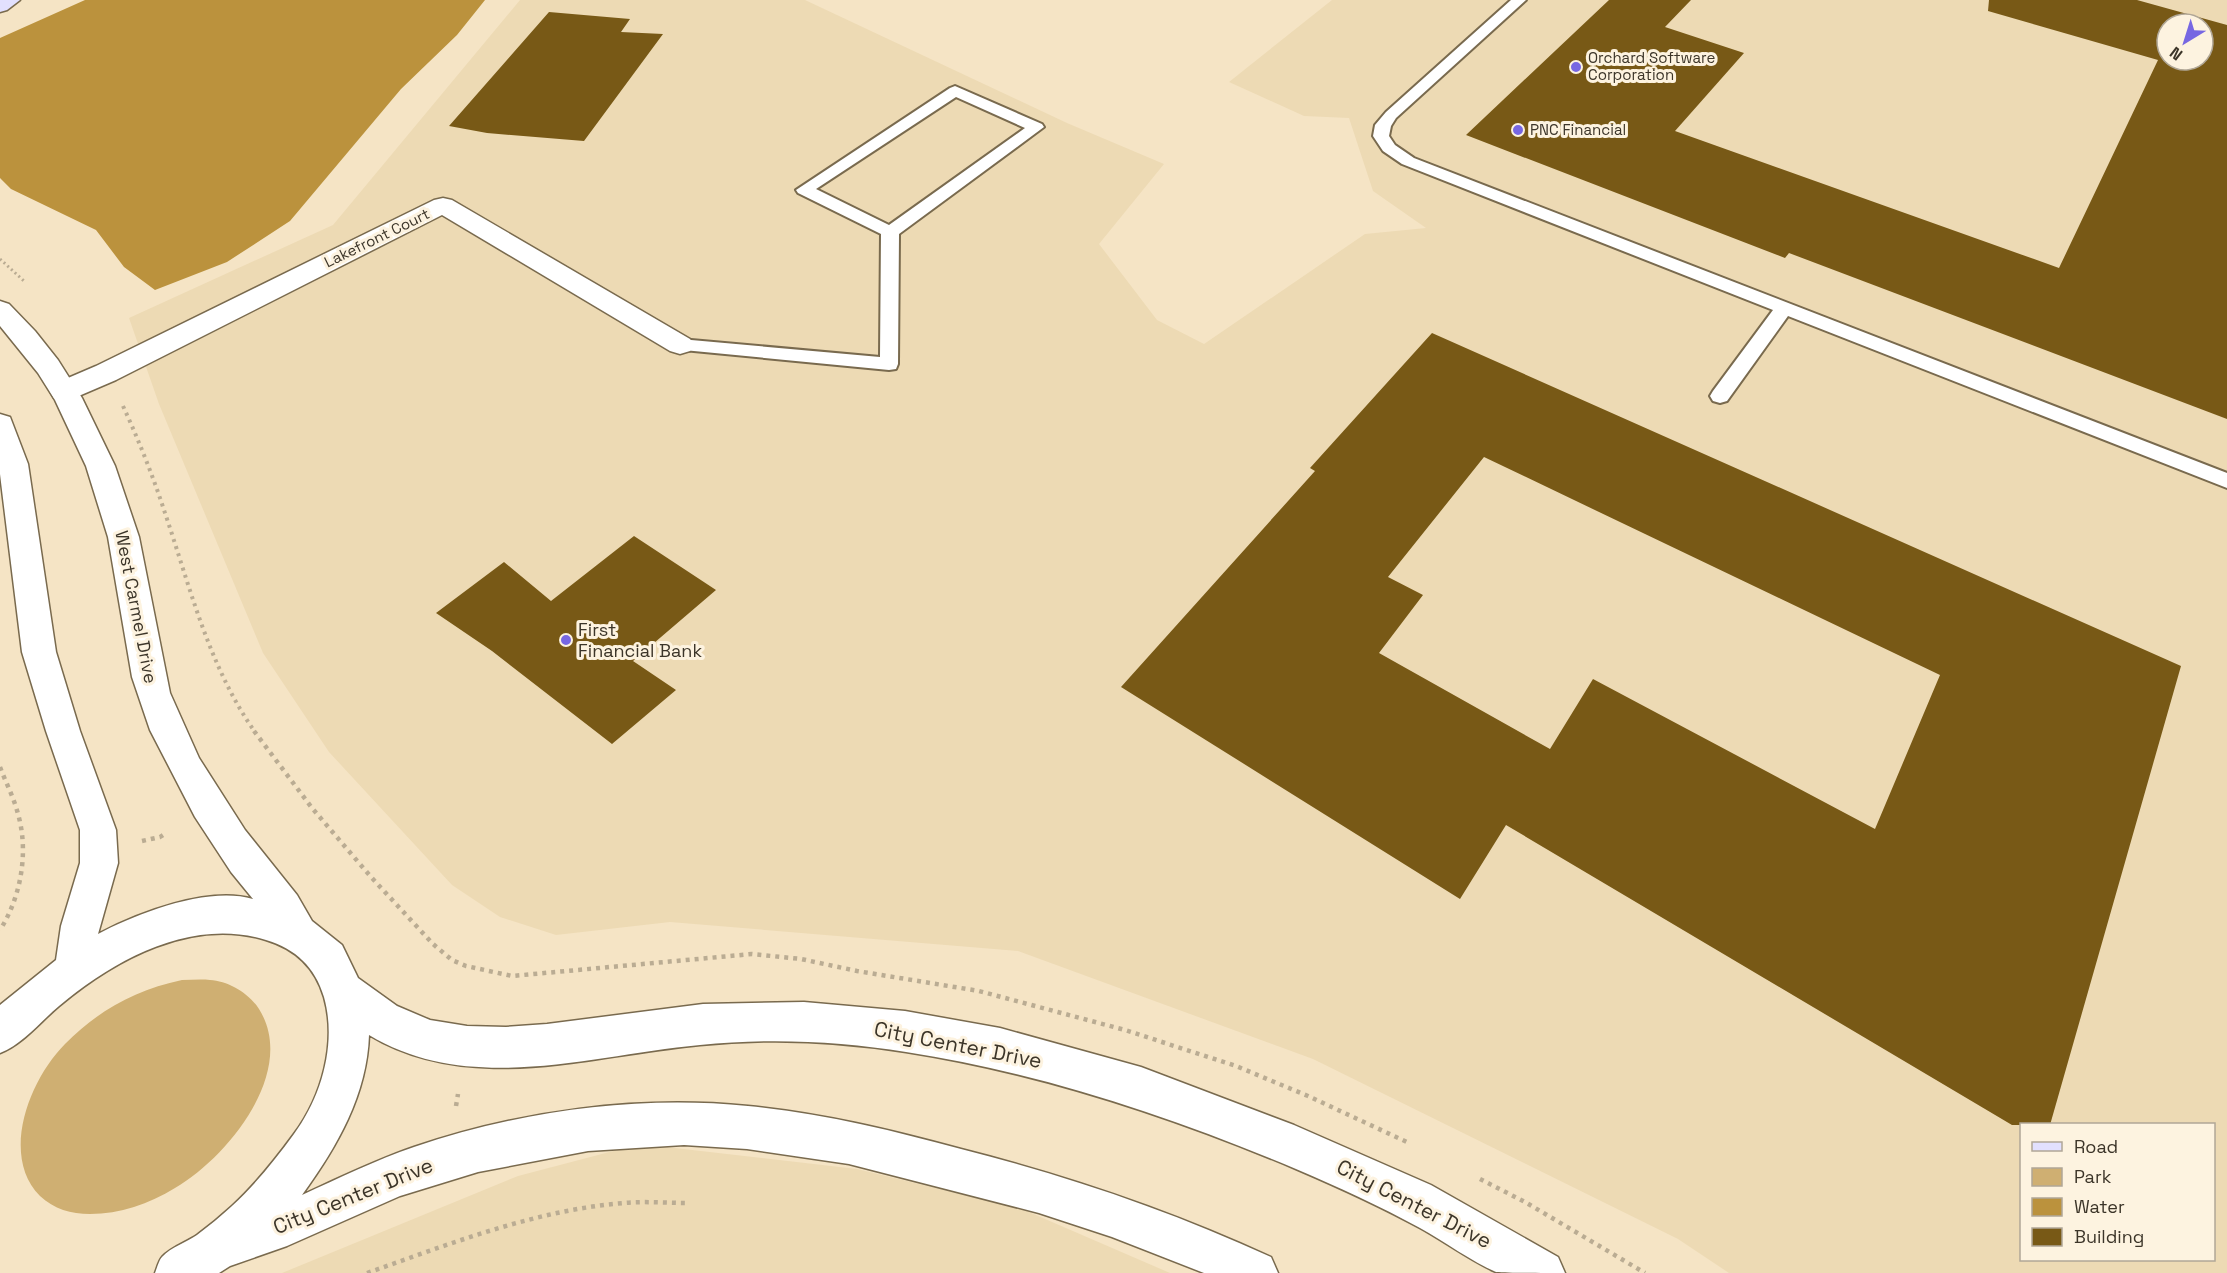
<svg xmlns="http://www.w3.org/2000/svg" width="2227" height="1273" font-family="'Space Grotesk',sans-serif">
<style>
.built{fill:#eddab4;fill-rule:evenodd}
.green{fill:#cfaf72}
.water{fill:#bb923d}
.building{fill:#785916;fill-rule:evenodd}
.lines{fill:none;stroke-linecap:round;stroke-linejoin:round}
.service-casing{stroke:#796a4e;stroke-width:4}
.minor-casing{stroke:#796a4e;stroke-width:3}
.tertiary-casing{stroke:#796a4e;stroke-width:3}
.secondary-casing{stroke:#796a4e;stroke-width:3}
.path-far2{stroke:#baac93;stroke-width:3;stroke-dasharray:2 3;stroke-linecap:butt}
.path-far1{stroke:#baac93;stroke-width:4;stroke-dasharray:3 4.5;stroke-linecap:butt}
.path{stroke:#baac93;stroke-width:4.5;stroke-dasharray:4 5;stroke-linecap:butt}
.service{fill:#fff;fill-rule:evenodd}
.minor{fill:#fff;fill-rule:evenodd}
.tertiary{fill:#fff;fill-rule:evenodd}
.secondary{fill:#e2e0fe;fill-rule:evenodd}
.poi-dot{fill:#7767e2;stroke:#fdf3e0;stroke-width:2}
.labels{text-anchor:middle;stroke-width:6;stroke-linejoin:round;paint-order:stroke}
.far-poi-label{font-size:15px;fill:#3c3529;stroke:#fdf3e0;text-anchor:start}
.far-street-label{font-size:15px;fill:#3c3529;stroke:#fdf3e0}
.street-label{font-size:18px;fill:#3c3529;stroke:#fdf3e0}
.poi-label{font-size:18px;fill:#3c3529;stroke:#fdf3e0;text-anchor:start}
.near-street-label{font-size:21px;fill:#3c3529;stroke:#fdf3e0}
</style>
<rect width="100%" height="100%" fill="#f5e4c5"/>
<g class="built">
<path d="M520,0H805L1067,123L1164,164L1099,244L1157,320L1204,344L1365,234L1426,228L1373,191L1349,118L1304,116L1229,82L1332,0H2227V1273H1729L1678,1239L1313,1059L1018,951L670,922L556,935L500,917L452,885L329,752L263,653L159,404L129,318L333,225ZM2167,24H2203V60H2167ZM2022,1124H2214V1260H2022Z"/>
<polygon points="640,1144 857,1169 1022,1209 1170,1273 282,1273 518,1176"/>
</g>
<path class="green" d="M182,980C191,980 201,979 210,980C228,981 249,993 259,1009C298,1071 228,1157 175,1188C149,1204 120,1214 90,1214C71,1214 54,1209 40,1196C0,1156 29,1080 65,1044C99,1010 135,990 182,980Z"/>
<polygon class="water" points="85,0 485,0 457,35 401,89 290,221 227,262 155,290 124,267 96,230 11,189 0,178 0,38"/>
<g class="building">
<path d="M1609,0H1691L1665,27L1744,53L1675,131L2059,268L2158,60L1988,11L1989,0H2137L2227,25V419L1789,253L1785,258L1466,135ZM2167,24H2203V60H2167Z"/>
<polygon points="549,12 630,19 621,32 663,34 584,141 487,133 449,126"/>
<path d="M1432,333L2181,666L2050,1125H2012L1506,825L1460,899L1121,687L1315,471L1310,468ZM1484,457L1940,675L1875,829L1593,679L1550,749L1379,653L1423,595L1388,577Z"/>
<polygon points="634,536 716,590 633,661 676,690 612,744 492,651 436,613 504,562 551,601"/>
</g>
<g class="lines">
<g class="service-casing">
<g id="service">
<polygon points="1511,0 1526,0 1396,118 1391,126 1389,136 1395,145 1414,158 2227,473 2227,488 1788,316 1727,401 1720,403 1713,401 1710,396 1713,391 1773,310 1402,164 1383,151 1373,136 1375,125 1386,112"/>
<path d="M955,86L1042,124L1044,127L899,234L898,364L896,369L889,370L673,349L671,345L673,341L680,339L880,357L881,234L798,193L796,190L950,88ZM956,97L1025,128L889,225L816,189Z"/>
</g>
</g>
<g class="minor-casing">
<polygon id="minor" points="443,198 452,200 690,339 694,345 690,351 680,354 670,351 442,215 116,380 74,398 64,401 54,398 50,391 54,384 96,366 434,200"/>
</g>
<g class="tertiary-casing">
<path id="tertiary" d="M0,301L9,304L35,331L58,360L82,398L115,466L139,537L170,693L199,758L245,830L297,895L312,921L342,945L358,978L397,1006L430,1020L467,1026L506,1027L547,1024L703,1004L804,1002L905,1011L1000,1028L1141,1067L1294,1125L1431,1185L1558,1257L1565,1273C1549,1273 1509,1273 1496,1272C1472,1262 1444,1241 1420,1228C1380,1206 1338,1187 1296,1169C1170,1116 1041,1073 906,1052C839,1041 768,1038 700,1045C592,1055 470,1096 369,1035C367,1095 337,1147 302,1195C339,1178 376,1160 414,1147C520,1111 637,1095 748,1106C821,1113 891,1130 961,1149C1068,1176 1171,1211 1271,1257L1278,1273H1204L1112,1237L1039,1213L849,1164L747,1149L684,1145L588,1151L478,1172L400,1196L287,1246L230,1266L219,1273H155C157,1268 159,1260 162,1257C171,1247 187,1242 197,1235C209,1226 221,1216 232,1206C255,1185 275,1160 294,1134C322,1096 337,1043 324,997C315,967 296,949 266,940C192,917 115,959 59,1006C40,1022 23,1044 0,1053V1005L56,960L61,926L80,863V830L46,731L22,652L0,474V414L10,417L28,464L56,652L80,731L116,830L118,863L98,934C138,913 208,886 253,899L231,872L195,817L150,730L132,677L108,537L86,466L55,400L38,373L0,326Z"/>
</g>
<g class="secondary-casing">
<polygon id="secondary" points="0,0 20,0 7,10 0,12"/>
</g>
<polyline class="path-far2" points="0,259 24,281"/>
<path class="path-far1" d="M123,406C139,441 153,476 165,513C190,587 209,667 255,732"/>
<g class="path">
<polyline points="254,731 312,808 371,877 433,944 452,960 466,966 512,976 752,954 801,959 857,971 979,991 1125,1030 1236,1066 1308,1096 1409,1143"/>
<path d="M0,767C6,783 14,798 18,814C29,852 21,897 0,930"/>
<polyline points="142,841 160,837 166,833"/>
<polyline points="456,1106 458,1094"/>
<polyline points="1480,1179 1525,1202 1645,1273"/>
<path d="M367,1273C450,1244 535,1210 624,1203C645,1201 667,1203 688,1203"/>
</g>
<use href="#service" class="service"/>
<use href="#minor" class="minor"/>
<use href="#tertiary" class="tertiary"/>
<use href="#secondary" class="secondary"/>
</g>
<g class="poi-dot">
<circle cx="1576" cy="67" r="6"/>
<circle cx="1518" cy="130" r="6"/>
<circle cx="566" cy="640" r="6"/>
</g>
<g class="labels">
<g class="far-poi-label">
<text x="1588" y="63">Orchard Software<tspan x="1588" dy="17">Corporation</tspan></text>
<text x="1530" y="135">PNC Financial</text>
</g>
<g class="far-street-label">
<text transform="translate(377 238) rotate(-26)" y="5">Lakefront Court</text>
</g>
<g class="street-label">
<text transform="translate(136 607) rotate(79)" y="6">West Carmel Drive</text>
</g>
<g class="poi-label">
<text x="578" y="636">First<tspan x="578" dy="21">Financial Bank</tspan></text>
</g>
<g class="near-street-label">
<text transform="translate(958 1045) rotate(11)" y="7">City Center Drive</text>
<text transform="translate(353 1196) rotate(-22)" y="7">City Center Drive</text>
<text transform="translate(1414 1204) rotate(27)" y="7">City Center Drive</text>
</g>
</g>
<rect x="2020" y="1123" width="195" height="138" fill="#fdf3e0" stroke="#b0a797" stroke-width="1.5"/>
<rect x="2032" y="1142" width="30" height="9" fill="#e2e0fe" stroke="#b0a797" stroke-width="1.5"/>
<text x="2074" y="1153" font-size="18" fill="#3c3529">Road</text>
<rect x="2032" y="1168" width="30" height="18" fill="#cfaf72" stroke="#b0a797" stroke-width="1.5"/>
<text x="2074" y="1183" font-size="18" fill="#3c3529">Park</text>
<rect x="2032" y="1198" width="30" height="18" fill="#bb923d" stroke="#b0a797" stroke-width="1.5"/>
<text x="2074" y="1213" font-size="18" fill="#3c3529">Water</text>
<rect x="2032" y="1228" width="30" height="18" fill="#785916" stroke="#b0a797" stroke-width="1.5"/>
<text x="2074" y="1243" font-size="18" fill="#3c3529">Building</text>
<g transform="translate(2185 42) rotate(218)"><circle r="28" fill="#fdf3e0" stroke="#b0a797" stroke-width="1.5"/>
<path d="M0-4.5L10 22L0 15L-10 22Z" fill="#7767e2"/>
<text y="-9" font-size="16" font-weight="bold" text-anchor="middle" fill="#3c3529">N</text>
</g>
</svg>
